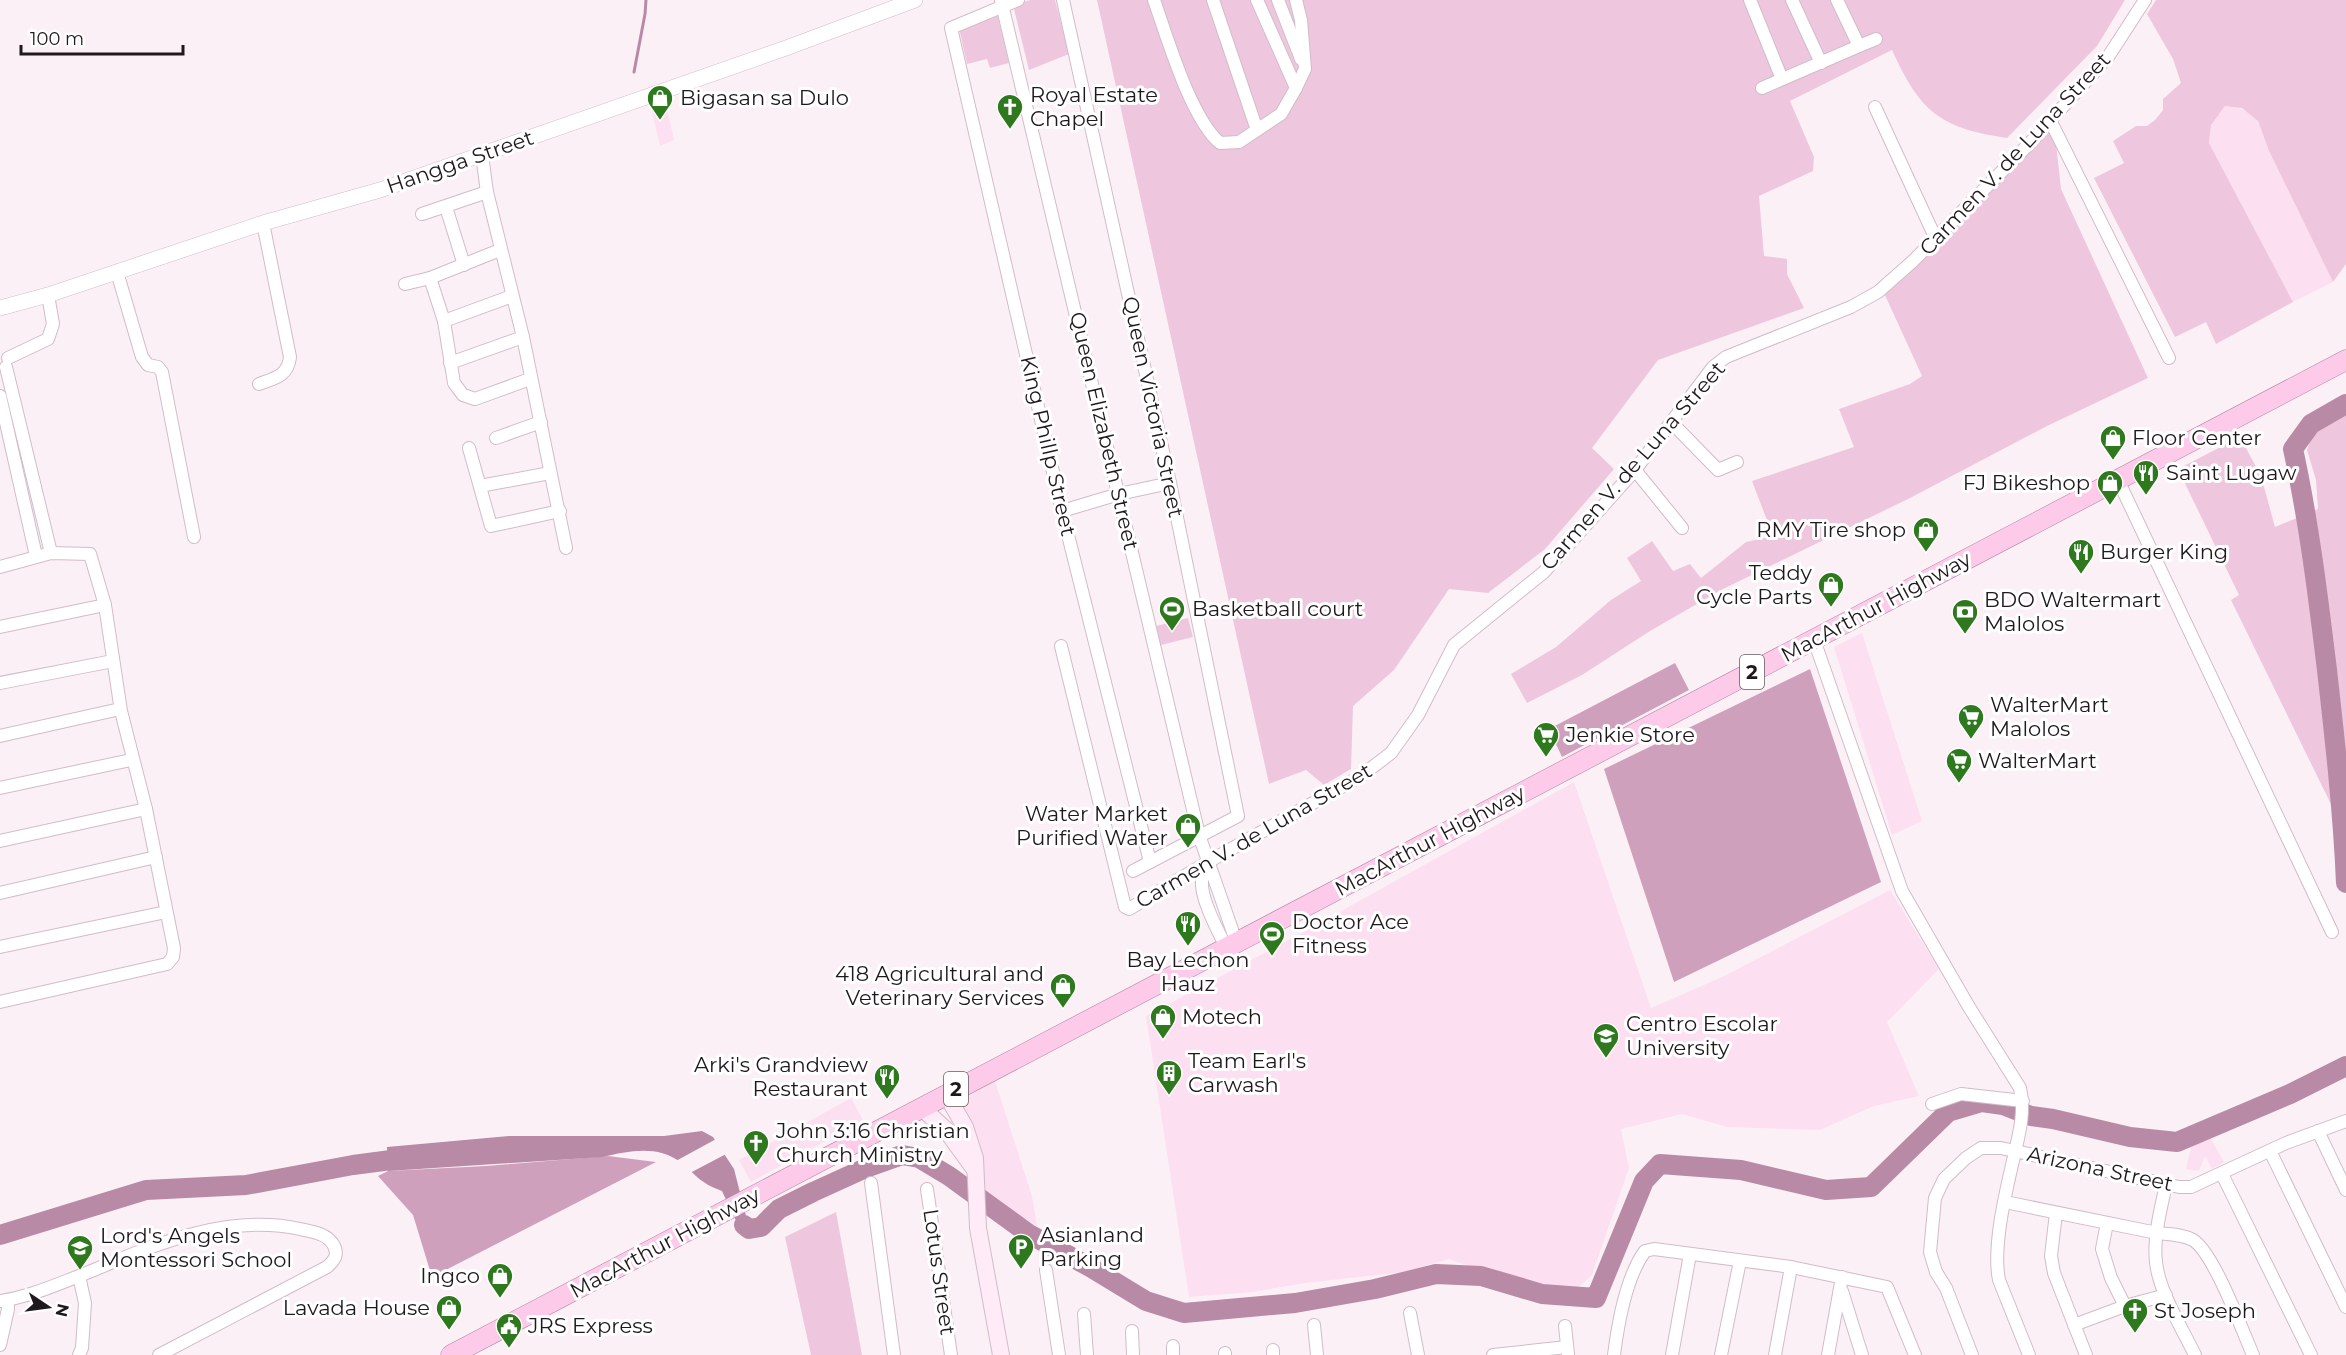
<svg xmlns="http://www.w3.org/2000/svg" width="2346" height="1355" font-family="Montserrat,sans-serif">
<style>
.built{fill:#fce0f1}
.green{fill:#eec7de}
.forest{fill:#cfa0bc}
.water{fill:#b88aa6}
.pier{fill:#fcf0f7}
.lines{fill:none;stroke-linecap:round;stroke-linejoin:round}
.stream{stroke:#b88aa6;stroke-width:3}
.river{stroke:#b88aa6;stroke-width:20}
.minor-casing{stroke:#d0bcc8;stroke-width:14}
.tertiary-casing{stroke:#d0bcc8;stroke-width:16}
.secondary-casing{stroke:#d0bcc8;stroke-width:18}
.trunk-casing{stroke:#af839e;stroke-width:21}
.minor{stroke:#fff;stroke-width:12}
.tertiary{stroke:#fff;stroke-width:15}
.secondary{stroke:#feebf7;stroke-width:16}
.trunk{stroke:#fecaea;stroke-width:20}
.labels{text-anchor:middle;stroke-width:6;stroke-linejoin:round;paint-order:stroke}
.shield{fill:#fff;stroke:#625d60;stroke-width:1.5}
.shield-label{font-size:20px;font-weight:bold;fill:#1f181c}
.poi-label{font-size:21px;fill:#1f181c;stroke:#fff;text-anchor:start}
.street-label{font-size:21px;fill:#1f181c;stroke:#fff}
</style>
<rect width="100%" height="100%" fill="#fcf0f7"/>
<g class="built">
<polygon points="666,104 674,140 660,146 651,108"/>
<polygon points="2232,105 2249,112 2258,121 2269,151 2333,282 2293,302 2209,143 2211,125 2225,106"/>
<polygon points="1862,633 1922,821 1892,835 1834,647"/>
<polygon points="1574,782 1651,1008 1722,977 1890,890 1939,969 1887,1022 1919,1096 1874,1106 1820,1130 1727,1127 1682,1114 1621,1129 1629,1168 1592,1275 1575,1290 1552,1294 1531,1289 1449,1259 1404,1272 1305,1283 1253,1292 1189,1297 1146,1016 1285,942"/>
<polygon points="995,1081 1032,1196 1037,1226 983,1192 981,1169 961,1100"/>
<polygon points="851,1098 863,1120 751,1182 739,1160"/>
<polygon points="2210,1137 2224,1162 2212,1169 2205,1156 2199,1171 2186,1169 2191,1147"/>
</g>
<g class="green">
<polygon points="1030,0 1055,0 1069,54 1029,70 1013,5"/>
<path d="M1097,0H2125L2097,46L2007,138C1940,128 1920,112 1892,50L1790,101L1814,157L1813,171L1759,196L1764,256L1787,259V274L1804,308L1658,360L1592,448L1614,469L1545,549L1488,593L1449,589L1394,670L1353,706L1351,769L1324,785L1306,770L1269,784Z"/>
<polygon points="2156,0 2346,0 2346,264 2333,282 2269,151 2258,121 2242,108 2225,106 2211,125 2209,143 2293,302 2216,344 2206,322 2175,337 2094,178 2124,163 2113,141 2136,126 2147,126 2155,120 2163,110 2163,99 2181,83 2173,59 2147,14"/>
<polygon points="997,13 1009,63 990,68 987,59 967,64 959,28"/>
<polygon points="2046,127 2056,143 2061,189 2148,378 2047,426 1910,498 1723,589 1650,631 1582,675 1527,703 1511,674 1556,647 1611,600 1641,581 1627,558 1652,541 1673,571 1690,564 1701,578 1746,542 1773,536 1752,481 1854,447 1839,409 1910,384 1922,376 1884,293"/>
<polygon points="2345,412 2346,413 2346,835 2231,600 2239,595 2178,469 2240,437 2261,476 2275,527 2318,509 2316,480 2307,450 2313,433"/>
<polygon points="1188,618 1193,637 1157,646 1152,627"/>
<polygon points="836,1212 862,1355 811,1355 785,1237"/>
</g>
<g class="forest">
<polygon points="1675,663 1689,690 1562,757 1549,729"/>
<polygon points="1810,669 1881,882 1674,982 1604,769"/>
<polygon points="608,1156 656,1162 432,1277 413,1215 378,1176 388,1171 486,1166"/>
</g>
<path class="water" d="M702,1131L713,1137L734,1169L747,1220L755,1224L765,1220L769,1228C758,1232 748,1234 739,1227L722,1191C698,1182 698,1176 680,1162C658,1145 628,1151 603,1157L388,1171L387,1147L509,1136H664Z"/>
<polygon class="pier" points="718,1138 728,1153 688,1174 674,1162"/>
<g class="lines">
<polyline class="stream" points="634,72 645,14 646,0"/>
<g class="river">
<path d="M2346,404L2311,424L2293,449C2309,522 2318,596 2327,670C2335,741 2343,812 2346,883"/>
<polyline points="744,1225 749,1229 761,1227 779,1209 813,1192 868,1167 902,1155 919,1158 949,1176 1029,1234 1090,1267 1146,1301 1184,1313 1295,1303 1375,1289 1436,1274 1481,1276 1542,1294 1596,1298 1644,1181 1660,1164 1741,1170 1826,1190 1871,1187 1948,1112 1982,1102 2003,1105 2031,1116 2053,1119 2130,1137 2177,1142 2290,1094 2346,1066"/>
<polyline points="0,1235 146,1190 246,1185 353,1165 414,1157"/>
</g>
<g class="minor-casing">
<g id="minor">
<polyline points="1001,0 1199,835 1236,941"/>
<polyline points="1018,0 951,28 1062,511 1150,862"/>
<polyline points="1063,0 1170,483 1238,816 1133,871"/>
<path d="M1154,0C1167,37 1191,119 1220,143L1239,142L1281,114L1296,88L1305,69L1301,20L1296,0"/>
<polyline points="1213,0 1257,130"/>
<polyline points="1257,0 1296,88"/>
<polyline points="1278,0 1301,59"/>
<polyline points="1750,0 1782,79"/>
<polyline points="1792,0 1821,63"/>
<polyline points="1859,46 1876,39"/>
<polyline points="1762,88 1859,46 1837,0"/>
<polyline points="1875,107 1935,237"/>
<polyline points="2050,120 2169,358"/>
<polyline points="482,155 487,192 523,337 566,548"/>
<polyline points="446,207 464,265"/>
<polyline points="422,214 487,192"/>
<polyline points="117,272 142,357 148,365 158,367 162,372 194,537"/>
<polyline points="430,278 444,321 454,383 463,395 475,399 530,379"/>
<polyline points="405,284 430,278 500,250"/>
<polyline points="444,321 512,296"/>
<polyline points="8,358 48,339 53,324 48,295"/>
<polyline points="450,363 523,337"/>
<polyline points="6,367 51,553"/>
<path d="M259,384C275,378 288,376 290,357L263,223"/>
<polyline points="0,396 36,556"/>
<polyline points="1671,422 1718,470 1737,462"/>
<polyline points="496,438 541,422"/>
<polyline points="469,448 491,526 560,511"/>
<polyline points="1635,470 1682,528"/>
<polyline points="2118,480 2332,932"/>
<polyline points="480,486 550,473"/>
<polyline points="1062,511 1119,494 1170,483"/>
<polyline points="0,567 51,553 90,554 105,605 121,711 146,809 174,948 173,957 167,964 0,1002"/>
<polyline points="0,627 105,605"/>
<path d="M1814,640L1902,891L1969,1007L2020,1088C2025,1111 2020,1130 2015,1152C2007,1187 1992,1245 1999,1280L2029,1355"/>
<polyline points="1061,646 1125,907 1129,909 1208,862 1361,776 1391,753 1418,715 1454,645 1544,572 1635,470 1713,367 1726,357 1851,307 1878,292 1913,261 2029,144 2108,57 2145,0"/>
<polyline points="0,683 113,661"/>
<polyline points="0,736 120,709"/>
<polyline points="0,788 131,760"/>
<polyline points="0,841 146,809"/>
<path d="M1208,862C1206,867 1203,874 1202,880C1200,898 1218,931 1226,947"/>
<polyline points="0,893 156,857"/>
<polyline points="0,947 166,912"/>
<polyline points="1932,1104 1961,1094 2023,1101"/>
<polyline points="2318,1131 2346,1190"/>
<polyline points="2270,1151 2346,1307"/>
<polyline points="2222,1174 2311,1355"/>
<polyline points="871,1183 894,1355"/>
<path d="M2166,1184C2161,1209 2153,1236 2156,1262C2159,1292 2182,1328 2195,1355"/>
<polyline points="927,1189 951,1355"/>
<path d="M2005,1202L2157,1233C2169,1234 2182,1234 2193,1240C2214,1253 2242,1330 2253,1355"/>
<polyline points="2056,1213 2051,1256 2054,1273 2086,1355"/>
<polyline points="2107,1223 2102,1249 2111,1278 2125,1306"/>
<polyline points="1046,1270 1059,1355"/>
<polyline points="1842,1291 1862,1355"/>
<path d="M0,1301C28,1297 53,1286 79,1276C148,1248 224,1212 300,1229C312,1232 326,1233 333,1244C339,1254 335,1260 327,1267L159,1355"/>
<polyline points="1410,1313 1418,1355"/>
<polyline points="1084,1314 1087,1355"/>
<polyline points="1314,1325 1317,1355"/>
<polyline points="2074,1325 2125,1306 2166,1295"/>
<polyline points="1565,1326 1568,1354"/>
<polyline points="1132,1331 1133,1355"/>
<polyline points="0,1345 8,1309 8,1300"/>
<polyline points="1173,1346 1173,1355"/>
<polyline points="1273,1350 1273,1355"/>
<polyline points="1225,1353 1225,1355"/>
<polyline points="79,1355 82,1348 85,1303 79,1276"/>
<polyline points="1493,1355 1567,1347"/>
<path d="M1614,1355C1618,1323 1626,1277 1645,1251L1654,1249L1791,1267L1887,1287L1915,1355"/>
<polyline points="1672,1355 1690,1254"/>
<polyline points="1721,1355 1740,1261"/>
<polyline points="1775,1355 1791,1267"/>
<polyline points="1828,1355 1842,1277"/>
<polyline points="1972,1355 1946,1288 1936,1272 1930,1252 1935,1198 1944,1179 1966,1158 1981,1148 2001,1148 2179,1187 2191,1187 2286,1143 2346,1121"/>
</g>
</g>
<g class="tertiary-casing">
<polyline id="tertiary" points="0,308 48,295 263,223 380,190 786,48 915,0"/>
</g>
<g class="secondary-casing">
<g id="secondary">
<polyline points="946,1094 965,1127 975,1158 978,1228 1001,1355"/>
<polyline points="922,1108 946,1130 975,1170"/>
</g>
</g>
<g class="trunk-casing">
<polyline id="trunk" points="451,1355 2346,360"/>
</g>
<use href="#minor" class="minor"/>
<use href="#tertiary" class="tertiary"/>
<use href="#secondary" class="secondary"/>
<use href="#trunk" class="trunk"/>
</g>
<defs>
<g id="shop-pin" transform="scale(1.35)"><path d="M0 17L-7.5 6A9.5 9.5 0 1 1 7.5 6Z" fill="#2e781d" stroke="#fff"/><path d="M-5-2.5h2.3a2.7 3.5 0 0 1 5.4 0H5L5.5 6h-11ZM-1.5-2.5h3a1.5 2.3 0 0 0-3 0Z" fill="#fff"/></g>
<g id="church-pin" transform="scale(1.35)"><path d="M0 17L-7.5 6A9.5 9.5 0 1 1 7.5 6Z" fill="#2e781d" stroke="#fff"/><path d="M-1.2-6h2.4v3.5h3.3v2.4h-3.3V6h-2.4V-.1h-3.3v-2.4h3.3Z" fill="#fff"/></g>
<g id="restaurant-pin" transform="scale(1.35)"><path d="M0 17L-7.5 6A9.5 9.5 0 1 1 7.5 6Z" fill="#2e781d" stroke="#fff"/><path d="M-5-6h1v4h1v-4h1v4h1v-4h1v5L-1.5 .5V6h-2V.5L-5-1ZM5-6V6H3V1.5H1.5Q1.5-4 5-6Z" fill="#fff"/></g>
<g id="stadium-pin" transform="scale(1.35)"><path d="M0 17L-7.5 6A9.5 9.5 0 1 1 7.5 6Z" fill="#2e781d" stroke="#fff"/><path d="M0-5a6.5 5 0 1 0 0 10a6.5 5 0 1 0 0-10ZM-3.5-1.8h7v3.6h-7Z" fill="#fff"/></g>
<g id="bank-pin" transform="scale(1.35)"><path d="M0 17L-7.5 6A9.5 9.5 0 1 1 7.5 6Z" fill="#2e781d" stroke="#fff"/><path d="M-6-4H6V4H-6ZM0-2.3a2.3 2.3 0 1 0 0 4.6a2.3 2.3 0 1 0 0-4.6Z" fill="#fff"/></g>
<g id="supermarket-pin" transform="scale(1.35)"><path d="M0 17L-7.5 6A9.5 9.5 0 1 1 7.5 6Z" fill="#2e781d" stroke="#fff"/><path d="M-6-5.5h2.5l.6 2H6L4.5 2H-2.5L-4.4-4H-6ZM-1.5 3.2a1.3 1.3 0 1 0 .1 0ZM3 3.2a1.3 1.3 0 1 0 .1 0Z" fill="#fff"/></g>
<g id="university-pin" transform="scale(1.35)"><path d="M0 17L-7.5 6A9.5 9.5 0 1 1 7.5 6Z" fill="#2e781d" stroke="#fff"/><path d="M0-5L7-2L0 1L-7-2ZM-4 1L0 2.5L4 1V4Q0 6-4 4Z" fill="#fff"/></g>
<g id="building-pin" transform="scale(1.35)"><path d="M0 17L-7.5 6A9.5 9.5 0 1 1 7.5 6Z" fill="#2e781d" stroke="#fff"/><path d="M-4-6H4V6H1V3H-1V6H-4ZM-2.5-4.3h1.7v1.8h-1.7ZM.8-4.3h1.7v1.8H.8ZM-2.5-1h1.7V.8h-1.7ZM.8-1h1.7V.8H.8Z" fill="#fff"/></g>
<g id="parking-pin" transform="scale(1.35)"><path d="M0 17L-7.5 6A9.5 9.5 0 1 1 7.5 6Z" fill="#2e781d" stroke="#fff"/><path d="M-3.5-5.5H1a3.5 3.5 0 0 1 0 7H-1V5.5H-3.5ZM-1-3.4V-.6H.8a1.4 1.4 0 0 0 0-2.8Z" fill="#fff"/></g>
<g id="school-pin" transform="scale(1.35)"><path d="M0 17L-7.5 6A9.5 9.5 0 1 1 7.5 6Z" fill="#2e781d" stroke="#fff"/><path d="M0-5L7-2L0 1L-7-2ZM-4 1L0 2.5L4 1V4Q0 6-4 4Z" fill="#fff"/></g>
<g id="civic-pin" transform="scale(1.35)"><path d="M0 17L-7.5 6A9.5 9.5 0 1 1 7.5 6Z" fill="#2e781d" stroke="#fff"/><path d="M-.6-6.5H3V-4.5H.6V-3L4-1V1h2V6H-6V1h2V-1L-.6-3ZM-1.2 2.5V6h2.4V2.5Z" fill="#fff"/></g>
</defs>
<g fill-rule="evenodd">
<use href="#shop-pin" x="660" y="98"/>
<use href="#church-pin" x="1010" y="107"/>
<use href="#shop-pin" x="2113" y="438"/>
<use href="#restaurant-pin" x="2146" y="473"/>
<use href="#shop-pin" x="2110" y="483"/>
<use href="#shop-pin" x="1926" y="530"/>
<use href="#restaurant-pin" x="2081" y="552"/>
<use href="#shop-pin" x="1831" y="585"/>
<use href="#stadium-pin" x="1172" y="609"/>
<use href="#bank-pin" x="1965" y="612"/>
<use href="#supermarket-pin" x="1971" y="717"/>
<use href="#supermarket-pin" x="1546" y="735"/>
<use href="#supermarket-pin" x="1959" y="761"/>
<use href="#shop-pin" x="1188" y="826"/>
<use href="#restaurant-pin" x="1188" y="924"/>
<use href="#stadium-pin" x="1272" y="934"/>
<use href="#shop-pin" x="1063" y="986"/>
<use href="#shop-pin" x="1163" y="1017"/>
<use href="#university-pin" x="1606" y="1036"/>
<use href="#building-pin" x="1169" y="1073"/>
<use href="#restaurant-pin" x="887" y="1077"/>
<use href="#church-pin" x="756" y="1143"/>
<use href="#parking-pin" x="1021" y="1247"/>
<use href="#school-pin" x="80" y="1248"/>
<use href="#shop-pin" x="500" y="1276"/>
<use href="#shop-pin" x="449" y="1308"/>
<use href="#church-pin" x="2135" y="1311"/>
<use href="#civic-pin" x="509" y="1326"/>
</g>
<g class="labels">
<g class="shield">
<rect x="1740" y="655" width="24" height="34" rx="4.5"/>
<rect x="944" y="1072" width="24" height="34" rx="4.5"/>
</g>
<g class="shield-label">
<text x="1752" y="679">2</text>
<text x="956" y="1096">2</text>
</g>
<g class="poi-label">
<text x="1030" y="102">Royal Estate<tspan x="1030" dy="24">Chapel</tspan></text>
<text x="680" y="105">Bigasan sa Dulo</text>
<text x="2132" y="445">Floor Center</text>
<text x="2166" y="480">Saint Lugaw</text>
<text x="2090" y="490" text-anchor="end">FJ Bikeshop</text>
<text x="1906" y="537" text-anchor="end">RMY Tire shop</text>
<text x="2100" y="559">Burger King</text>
<text x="1812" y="580" text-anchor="end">Teddy<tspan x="1812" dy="24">Cycle Parts</tspan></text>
<text x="1984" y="607">BDO Waltermart<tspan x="1984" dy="24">Malolos</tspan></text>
<text x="1192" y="616">Basketball court</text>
<text x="1990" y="712">WalterMart<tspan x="1990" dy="24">Malolos</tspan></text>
<text x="1566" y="742">Jenkie Store</text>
<text x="1978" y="768">WalterMart</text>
<text x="1168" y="821" text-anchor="end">Water Market<tspan x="1168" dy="24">Purified Water</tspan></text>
<text x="1292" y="929">Doctor Ace<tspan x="1292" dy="24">Fitness</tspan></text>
<text x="1188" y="967" text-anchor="middle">Bay Lechon<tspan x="1188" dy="24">Hauz</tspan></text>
<text x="1044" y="981" text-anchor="end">418 Agricultural and<tspan x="1044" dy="24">Veterinary Services</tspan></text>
<text x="1182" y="1024">Motech</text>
<text x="1626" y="1031">Centro Escolar<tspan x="1626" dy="24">University</tspan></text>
<text x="1188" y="1068">Team Earl's<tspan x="1188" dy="24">Carwash</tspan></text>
<text x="868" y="1072" text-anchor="end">Arki's Grandview<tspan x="868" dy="24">Restaurant</tspan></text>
<text x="776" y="1138">John 3:16 Christian<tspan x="776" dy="24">Church Ministry</tspan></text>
<text x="1040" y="1242">Asianland<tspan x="1040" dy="24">Parking</tspan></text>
<text x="100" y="1243">Lord's Angels<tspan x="100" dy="24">Montessori School</tspan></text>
<text x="480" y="1283" text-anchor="end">Ingco</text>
<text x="430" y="1315" text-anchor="end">Lavada House</text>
<text x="2154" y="1318">St Joseph</text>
<text x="528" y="1333">JRS Express</text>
</g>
<g class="street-label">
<text transform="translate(2015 154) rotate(-47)" y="7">Carmen V. de Luna Street</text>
<text transform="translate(460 162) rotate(-19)" y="7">Hangga Street</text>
<text transform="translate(1153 407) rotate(78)" y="7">Queen Victoria Street</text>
<text transform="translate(1104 431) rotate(77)" y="7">Queen Elizabeth Street</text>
<text transform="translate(1048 446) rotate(77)" y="7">King Phillp Street</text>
<text transform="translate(1633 466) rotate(-49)" y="7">Carmen V. de Luna Street</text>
<text transform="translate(1876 607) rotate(-28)" y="7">MacArthur Highway</text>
<text transform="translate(1254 836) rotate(-30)" y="7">Carmen V. de Luna Street</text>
<text transform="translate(1430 841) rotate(-28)" y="7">MacArthur Highway</text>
<text transform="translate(2100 1169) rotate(12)" y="7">Arizona Street</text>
<text transform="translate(665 1243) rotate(-28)" y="7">MacArthur Highway</text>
<text transform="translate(939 1272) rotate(82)" y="7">Lotus Street</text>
</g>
</g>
<g transform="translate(48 1307) rotate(103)" stroke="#ffffff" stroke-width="4.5" paint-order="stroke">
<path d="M0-4.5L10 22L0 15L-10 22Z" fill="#1f181c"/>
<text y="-9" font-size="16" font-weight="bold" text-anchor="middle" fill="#1f181c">N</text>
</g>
<path d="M21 45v9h162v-9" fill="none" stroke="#1f181c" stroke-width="3"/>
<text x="30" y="45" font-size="18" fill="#1f181c" stroke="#ffffff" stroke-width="4.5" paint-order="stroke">100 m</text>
</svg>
